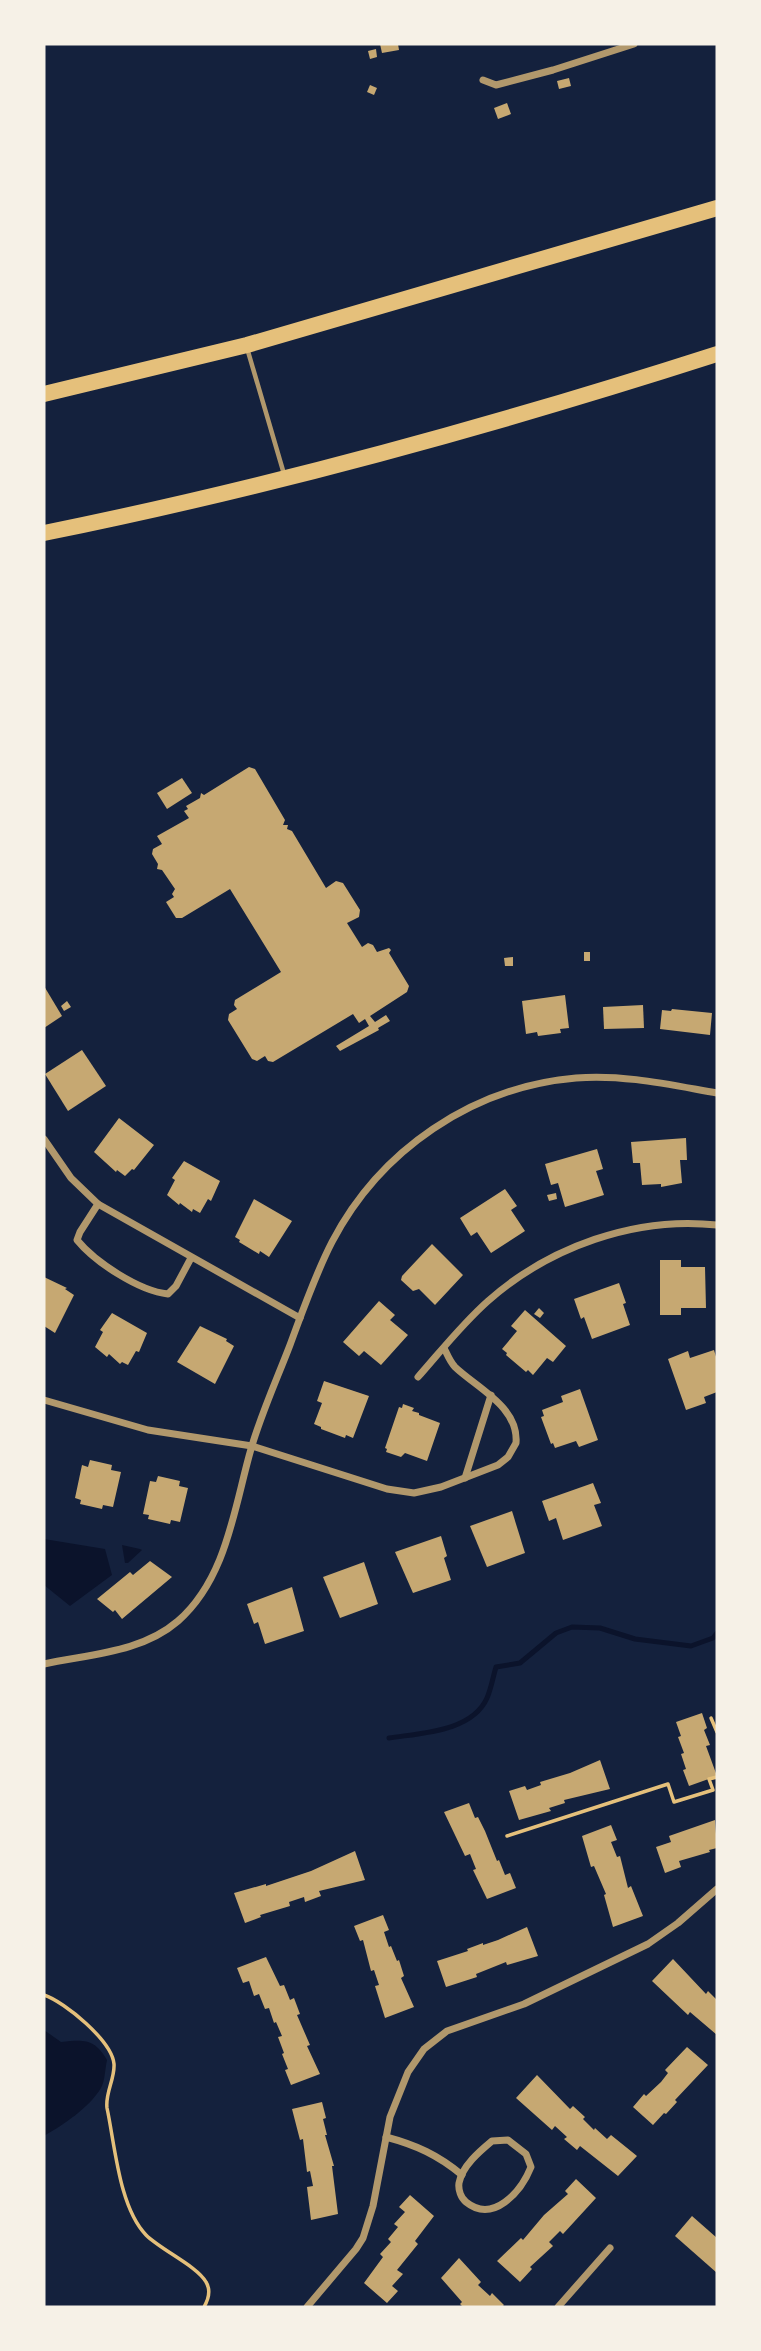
<svg xmlns="http://www.w3.org/2000/svg" width="761" height="2351" font-family="'IBM Plex Sans',sans-serif">
<style>
.water{fill:#0b132b}
.lines{fill:none;stroke-linecap:round;stroke-linejoin:round}
.stream{stroke:#0b132b;stroke-width:5}
.building{fill:#c6a872}
.path{stroke:#e5c07b;stroke-width:3.5}
.service{stroke:#b1986c;stroke-width:4.5}
.minor{stroke:#b1986c;stroke-width:7}
.motorway{stroke:#e5c07b;stroke-width:16}
</style>
<rect width="100%" height="100%" fill="#14213d"/>
<g class="water">
<polygon points="44,1539 105,1549 112,1575 70,1606 44,1585"/>
<polygon points="122,1545 140,1549 142,1550 128,1563 125,1563"/>
<path d="M44,2030L61,2042C84,2040 94,2038 107,2060C105,2069 105,2081 101,2088C89,2108 63,2125 44,2136Z"/>
</g>
<g class="lines">
<path class="stream" d="M389,1738C420,1733 472,1732 487,1698C491,1689 493,1677 496,1667L520,1663L556,1633L572,1627L600,1628L635,1639L691,1646L713,1638L717,1633"/>
</g>
<g class="building">
<polygon points="380,44 398,44 399,50 382,53"/>
<polygon points="376,49 377,57 370,59 368,51"/>
<polygon points="569,78 571,86 559,89 557,81"/>
<polygon points="370,85 377,88 374,95 367,92"/>
<polygon points="507,103 511,114 498,119 494,108"/>
<polygon points="249,767 255,769 285,820 283,825 288,825 287,829 292,831 326,888 336,881 343,883 360,910 359,917 347,923 362,947 368,943 373,945 377,952 389,948 391,950 389,953 409,986 407,992 370,1016 375,1022 386,1015 390,1021 378,1028 379,1030 340,1051 336,1046 369,1026 365,1019 359,1023 353,1014 273,1062 268,1061 265,1056 257,1061 252,1059 228,1020 229,1014 237,1009 234,1005 235,1000 281,972 230,889 182,918 176,918 166,902 174,897 172,894 175,889 162,870 157,869 158,864 152,854 153,849 162,844 157,836 189,818 184,811 188,809 186,806 200,798 201,793 204,795"/>
<polygon points="182,778 192,793 167,809 157,793"/>
<rect x="584" y="952" width="6" height="9"/>
<polygon points="513,957 513,966 505,966 504,958"/>
<polygon points="44,986 62,1016 44,1028"/>
<polygon points="565,995 569,1028 560,1029 561,1033 538,1036 537,1032 526,1034 522,1001"/>
<polygon points="67,1001 71,1007 64,1011 61,1006"/>
<polygon points="643,1005 644,1028 604,1029 603,1007"/>
<polygon points="672,1009 712,1013 710,1035 660,1029 662,1010 671,1011"/>
<polygon points="82,1050 106,1086 68,1111 45,1074"/>
<polygon points="119,1118 154,1145 134,1170 132,1169 125,1176 117,1170 116,1172 94,1152"/>
<polygon points="686,1138 687,1160 680,1160 682,1183 661,1187 661,1184 642,1185 640,1163 633,1163 631,1142"/>
<polygon points="597,1149 603,1169 596,1171 604,1195 565,1207 558,1183 551,1185 545,1164"/>
<polygon points="184,1161 220,1181 211,1201 208,1199 200,1213 193,1209 192,1212 180,1203 179,1205 167,1195 175,1180 172,1178"/>
<polygon points="505,1189 517,1206 511,1210 525,1231 491,1253 477,1232 471,1236 460,1218"/>
<polygon points="556,1193 557,1199 549,1201 547,1195"/>
<polygon points="254,1199 292,1221 269,1257 260,1251 259,1254 239,1242 240,1240 235,1237"/>
<polygon points="432,1244 463,1275 435,1305 419,1289 413,1291 401,1280 402,1276"/>
<polygon points="660,1260 681,1260 681,1267 705,1267 706,1308 681,1308 681,1315 660,1315"/>
<polygon points="44,1277 67,1288 65,1289 74,1295 55,1333 44,1326"/>
<polygon points="619,1283 626,1303 623,1304 630,1325 592,1339 584,1317 581,1319 574,1299"/>
<polygon points="379,1301 395,1315 390,1320 408,1335 381,1365 364,1351 359,1356 343,1342"/>
<polygon points="539,1308 544,1313 540,1318 534,1314"/>
<polygon points="525,1310 566,1346 553,1362 547,1358 533,1375 528,1370 526,1372 506,1355 507,1353 502,1349 517,1331 511,1326"/>
<polygon points="112,1313 147,1333 139,1352 136,1351 128,1365 122,1362 120,1364 109,1354 107,1357 95,1347 103,1332 100,1330"/>
<polygon points="200,1326 227,1339 226,1341 234,1346 215,1384 177,1362"/>
<polygon points="714,1350 717,1360 717,1392 704,1397 706,1403 686,1410 668,1359 688,1351 690,1358"/>
<polygon points="324,1381 369,1396 353,1438 346,1435 345,1438 321,1429 321,1427 314,1424 322,1403 317,1401"/>
<polygon points="580,1389 598,1440 579,1447 576,1441 555,1448 553,1443 551,1444 541,1417 544,1416 542,1410 563,1402 561,1396"/>
<polygon points="403,1404 414,1408 412,1411 419,1413 419,1415 440,1423 427,1461 405,1453 401,1457 386,1452 387,1449 385,1448 399,1407 402,1408"/>
<polygon points="90,1460 112,1465 111,1470 121,1472 113,1507 103,1505 102,1509 80,1504 81,1500 75,1498 82,1465 88,1467"/>
<polygon points="158,1476 180,1481 179,1486 188,1488 180,1522 171,1520 170,1524 148,1519 149,1515 143,1514 150,1481 156,1482"/>
<polygon points="593,1483 601,1503 594,1505 602,1526 563,1540 556,1518 549,1521 542,1501"/>
<polygon points="512,1511 525,1553 487,1567 470,1526"/>
<polygon points="441,1536 447,1556 444,1558 451,1580 413,1593 395,1552"/>
<polygon points="150,1561 172,1577 122,1619 115,1610 113,1612 97,1599 130,1572 133,1575"/>
<polygon points="364,1562 378,1604 340,1618 323,1577"/>
<polygon points="292,1587 304,1631 265,1644 258,1622 254,1624 247,1604"/>
<polygon points="702,1713 707,1728 704,1730 710,1745 706,1746 717,1776 689,1786 683,1770 686,1769 681,1754 684,1753 678,1737 681,1736 676,1722"/>
<polygon points="600,1760 610,1789 564,1800 565,1803 549,1808 551,1811 519,1820 509,1791 525,1786 527,1790 541,1785 540,1782 570,1773"/>
<polygon points="469,1803 475,1818 478,1817 485,1831 497,1861 499,1860 505,1875 510,1873 516,1888 487,1899 473,1870 476,1869 470,1854 465,1856 444,1812"/>
<polygon points="715,1820 717,1848 709,1850 710,1852 679,1861 681,1867 665,1873 656,1847 671,1842 669,1836"/>
<polygon points="611,1825 617,1840 611,1842 617,1857 620,1856 628,1888 631,1886 643,1916 613,1927 604,1895 606,1894 594,1866 591,1867 582,1836"/>
<polygon points="355,1851 365,1880 319,1891 321,1896 305,1902 304,1897 289,1902 290,1906 260,1915 261,1917 245,1923 234,1893 266,1884 266,1886 311,1871"/>
<polygon points="383,1915 389,1930 384,1932 389,1947 391,1946 397,1961 399,1960 404,1976 401,1978 414,2007 385,2018 375,1986 379,1985 374,1970 371,1971 363,1940 360,1941 354,1926"/>
<polygon points="527,1927 538,1956 507,1965 506,1962 476,1974 477,1977 446,1987 437,1961 468,1951 467,1949 483,1943 483,1945 498,1940"/>
<polygon points="266,1957 280,1986 284,1985 290,2000 294,1998 300,2014 297,2015 310,2045 307,2046 320,2074 291,2085 285,2070 288,2069 282,2054 284,2053 278,2037 282,2036 276,2022 274,2023 269,2008 265,2009 259,1994 254,1996 249,1981 243,1983 237,1968"/>
<polygon points="673,1959 706,1994 708,1991 717,2000 717,2035 690,2012 688,2015 652,1981"/>
<polygon points="687,2047 708,2065 675,2100 677,2102 666,2114 664,2113 653,2125 633,2107 644,2094 646,2096 661,2082 668,2073 665,2070"/>
<polygon points="537,2075 570,2109 573,2106 585,2117 583,2119 594,2130 595,2128 607,2139 611,2135 637,2156 618,2176 580,2146 577,2150 564,2139 567,2137 555,2126 552,2130 516,2098"/>
<polygon points="322,2102 326,2118 323,2119 327,2135 325,2135 334,2166 332,2166 338,2214 311,2220 307,2187 313,2186 310,2171 307,2172 303,2139 300,2140 292,2109"/>
<polygon points="576,2179 596,2198 563,2234 560,2231 549,2242 553,2246 530,2267 532,2269 520,2282 497,2261 521,2238 523,2240 544,2215 568,2194 565,2191"/>
<polygon points="410,2195 434,2216 415,2241 418,2244 397,2270 403,2274 392,2286 398,2291 387,2303 364,2283 383,2257 380,2254 391,2242 388,2239 398,2227 394,2224 405,2212 399,2207"/>
<polygon points="692,2216 717,2238 717,2273 675,2236"/>
<polygon points="459,2258 481,2282 478,2285 490,2296 492,2293 504,2305 502,2307 463,2307 460,2304 462,2302 441,2278"/>
</g>
<g class="lines">
<g class="path">
<polyline points="711,1718 717,1732"/>
<polyline points="507,1836 668,1784 674,1802 713,1790 709,1779 717,1777"/>
<path d="M44,1995C65,2002 112,2041 114,2064C115,2079 105,2093 107,2108C115,2145 119,2207 146,2235C161,2250 197,2266 206,2282C211,2290 208,2300 204,2307"/>
</g>
<polyline class="service" points="247,348 284,474"/>
<g class="minor">
<polyline points="483,80 496,85 553,70 634,44"/>
<polyline points="44,1139 71,1178 98,1204 300,1318"/>
<path d="M98,1204L80,1232L77,1240C95,1262 139,1291 168,1294L176,1286L191,1258"/>
<path d="M418,1377C441,1351 462,1324 488,1301C549,1247 635,1216 717,1225"/>
<path d="M44,1400L148,1430L252,1446L387,1489L414,1493L441,1487L498,1465L508,1457L516,1443C519,1407 477,1388 455,1367C450,1362 447,1354 444,1348"/>
<polyline points="465,1478 491,1395"/>
<path d="M44,1664C89,1654 141,1653 178,1621C227,1578 234,1508 251,1449C261,1414 277,1379 290,1345C303,1310 315,1275 332,1242C380,1150 472,1087 576,1078C623,1074 671,1085 717,1093"/>
<path d="M386,2137C416,2145 438,2155 462,2175"/>
<path d="M508,2140L526,2154L531,2167C521,2192 493,2224 466,2202C461,2198 458,2190 459,2183C462,2166 480,2151 492,2141Z"/>
<polyline points="307,2307 356,2249 363,2238 373,2206 390,2117 408,2072 424,2049 447,2031 524,2004 648,1944 678,1923 717,1889"/>
<polyline points="558,2307 610,2248"/>
</g>
<g class="motorway">
<polyline points="44,394 247,345 717,208"/>
<path d="M44,533C272,487 496,425 717,354"/>
</g>
</g>
<rect width="761" height="2351" fill="none" stroke="#f6f1e7" stroke-width="91"/>
</svg>
